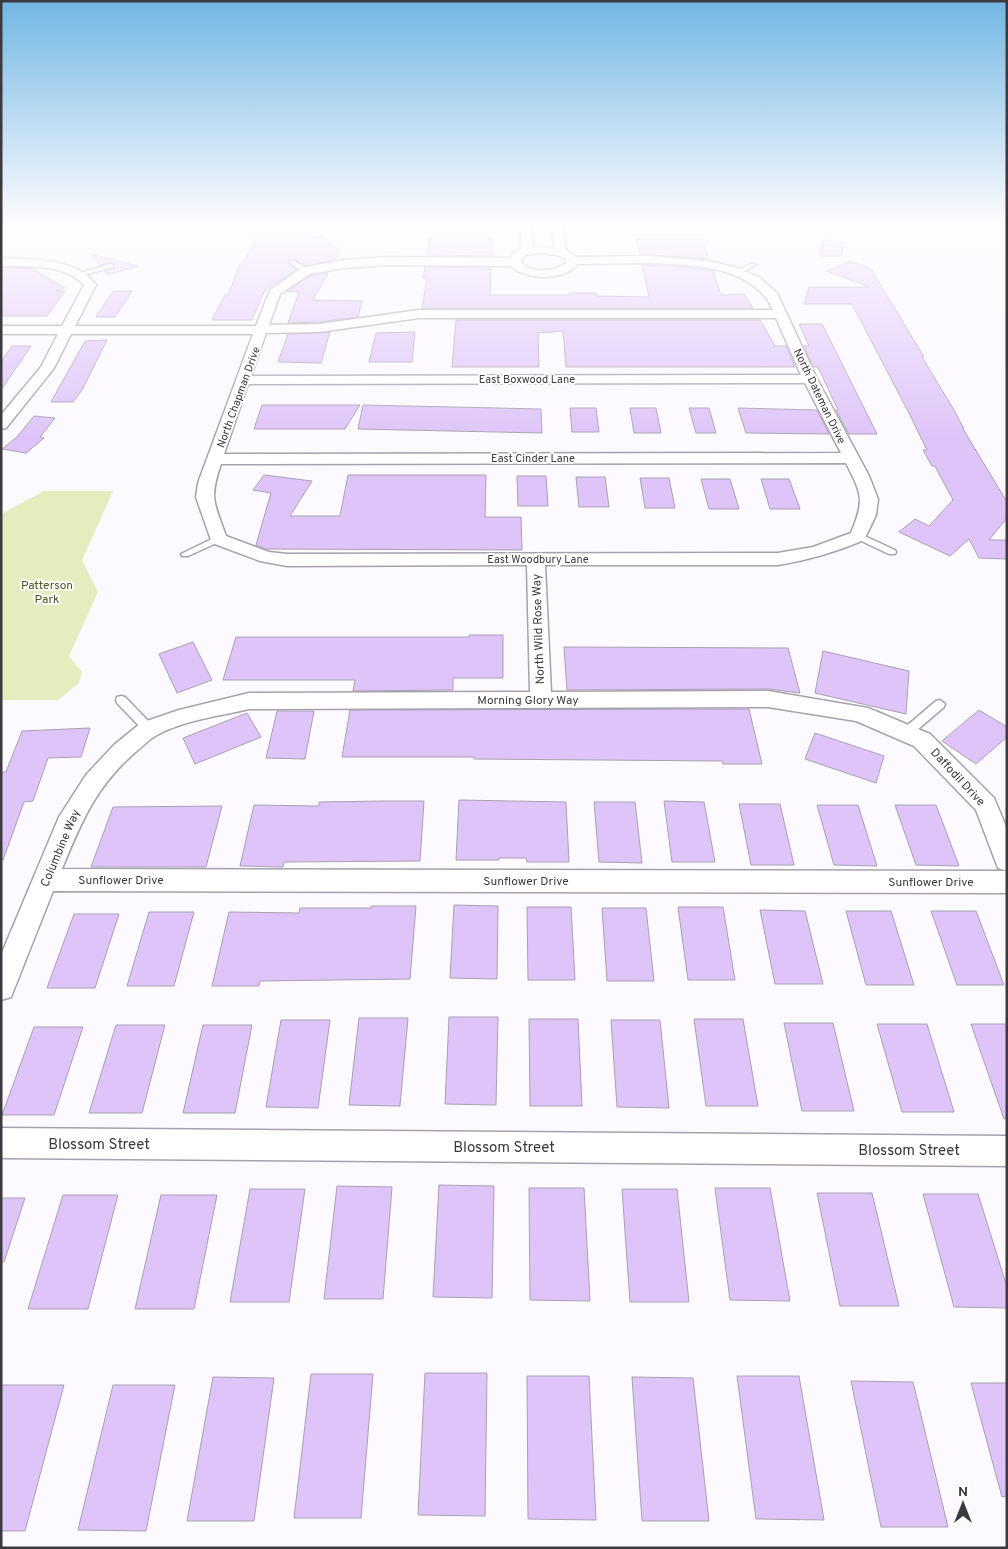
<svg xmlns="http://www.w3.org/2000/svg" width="1008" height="1549" font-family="Overpass,sans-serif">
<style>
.green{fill:#e5edbf}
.building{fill:#dec4f9;stroke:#a8a2af}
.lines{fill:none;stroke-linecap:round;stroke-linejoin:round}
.service-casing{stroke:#a7a1ae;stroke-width:3}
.minor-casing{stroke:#a7a1ae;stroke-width:3}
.service{fill:#fff;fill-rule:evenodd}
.minor{fill:#fff;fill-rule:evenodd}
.labels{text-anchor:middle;stroke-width:4;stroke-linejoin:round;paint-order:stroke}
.far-street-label{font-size:11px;fill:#3c393f;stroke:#fff}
.park-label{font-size:12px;fill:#4f551f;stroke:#fff}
.street-label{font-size:12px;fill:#3c393f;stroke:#fff}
.near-street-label{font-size:15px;fill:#3c393f;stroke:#fff}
</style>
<rect width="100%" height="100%" fill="#fcf9ff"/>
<polygon class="green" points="44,491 113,491 82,560 98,592 69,656 82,672 79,683 58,700 1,700 1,514"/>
<g class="building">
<polygon points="323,236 340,251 335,260 304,266 295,259 289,260 289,265 297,269 265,290 252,320 212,320 225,295 228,295 240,264 244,262 256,238 310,238"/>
<polygon points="429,238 492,238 492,256 427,255"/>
<polygon points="636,239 702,239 709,259 640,254"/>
<polygon points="824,240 845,242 841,256 819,256"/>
<polygon points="91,254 138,266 107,275 104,271 114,268 115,264 110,262 100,265"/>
<polygon points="850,261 871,269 924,357 922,357 954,410 964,429 963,429 1007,502 1007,518 989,540 1007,540 1007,559 979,558 969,539 950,556 899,532 915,519 929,526 953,500 935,466 932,466 923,450 927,450 910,415 852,304 804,304 809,287 869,287 827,271"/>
<polygon points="642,265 684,267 713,271 721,295 744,294 753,308 422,308 427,278 423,278 425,267 491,268 490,295 570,295 570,293 596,293 597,296 649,297"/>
<polygon points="1,268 31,268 65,288 56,291 65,291 47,316 1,316"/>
<polygon points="328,273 313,300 362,301 358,317 319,322 288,323 299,292 287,291 311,276"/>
<polygon points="113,291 132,291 115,317 96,317"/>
<polygon points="456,320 760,320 775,346 786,346 795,367 566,367 563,331 538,333 539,367 452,367"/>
<polygon points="799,324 822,324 877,434 849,434 836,410 838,410 818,367 813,367 804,346 809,346"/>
<polygon points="330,332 321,363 278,362 288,334"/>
<polygon points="415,332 412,362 369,362 376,333"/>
<polygon points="107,340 82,390 73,402 51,402 85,341"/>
<polygon points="12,346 31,346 1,390 1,362"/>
<polygon points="262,405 360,405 345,429 254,429"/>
<polygon points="363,405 541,409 542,433 358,429"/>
<polygon points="570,408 596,408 599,432 572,432"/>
<polygon points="630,408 656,408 661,433 634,433"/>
<polygon points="689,408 709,408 716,433 696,433"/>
<polygon points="738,408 817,410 829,434 746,433"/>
<polygon points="34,416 55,418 40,437 44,438 26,453 2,449 17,437"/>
<polygon points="264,475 312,481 290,516 340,516 348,475 486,475 485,517 521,517 522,550 266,549 256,545 271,493 253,490"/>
<polygon points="517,476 546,476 548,506 518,506"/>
<polygon points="576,477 605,477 609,507 579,507"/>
<polygon points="640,478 669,478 675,508 645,508"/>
<polygon points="701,479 730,479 739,509 709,509"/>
<polygon points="761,479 789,479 800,509 770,509"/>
<polygon points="469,635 503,635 503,678 453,678 453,690 353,691 355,680 223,680 236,637 469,637"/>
<polygon points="193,642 212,680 177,693 159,654"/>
<polygon points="564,647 788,648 800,693 768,689 567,690"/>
<polygon points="823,651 909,671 906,714 815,693"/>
<polygon points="749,709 762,764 723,764 722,761 474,759 474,757 342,757 350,710"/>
<polygon points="979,710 1007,727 1007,737 976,764 942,741"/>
<polygon points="277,711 314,711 305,759 266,758"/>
<polygon points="247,713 261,737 195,764 183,738"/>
<polygon points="90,728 81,757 48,758 33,801 24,802 3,860 1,859 1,772 6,772 22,731"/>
<polygon points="815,733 884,756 876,783 805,759"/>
<polygon points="459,800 566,802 569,862 527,862 526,858 499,858 499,860 456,860"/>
<polygon points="384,801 424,801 420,861 284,862 283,867 240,866 254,805 319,806 319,802"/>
<polygon points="664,801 704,802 715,862 672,862"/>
<polygon points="594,802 635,802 642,863 599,862"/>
<polygon points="739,804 780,804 794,865 751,865"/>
<polygon points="817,805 858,805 877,866 834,865"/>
<polygon points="895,805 936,805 959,866 916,865"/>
<polygon points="222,806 206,867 91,867 113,807"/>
<polygon points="454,905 498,906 497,979 450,978"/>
<polygon points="371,906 416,906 410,979 260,981 259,986 212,986 229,912 299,913 300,908 371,908"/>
<polygon points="527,907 571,907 575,980 528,980"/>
<polygon points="678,907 723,907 735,980 688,980"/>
<polygon points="602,908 646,908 654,981 607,981"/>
<polygon points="760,910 805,911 823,984 775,984"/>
<polygon points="846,911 891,911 914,985 866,985"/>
<polygon points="931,911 976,911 1004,985 957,985"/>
<polygon points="149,912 194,912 174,986 127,986"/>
<polygon points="74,914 119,914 95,988 47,988"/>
<polygon points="449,1017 498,1017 496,1105 445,1104"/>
<polygon points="359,1018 408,1018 400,1106 349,1105"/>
<polygon points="529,1019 578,1019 582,1106 530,1106"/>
<polygon points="694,1019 743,1019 758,1106 706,1106"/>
<polygon points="281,1020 330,1020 318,1108 266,1107"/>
<polygon points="611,1020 660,1020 669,1108 617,1107"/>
<polygon points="784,1023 833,1023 854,1111 802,1111"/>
<polygon points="877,1024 927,1024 954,1112 902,1112"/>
<polygon points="971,1024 1007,1024 1007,1118 1004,1119"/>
<polygon points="116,1025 165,1025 142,1113 89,1113"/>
<polygon points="203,1025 252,1025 235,1113 183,1113"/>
<polygon points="34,1027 83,1027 54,1115 2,1115"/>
<polygon points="439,1185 494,1186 492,1298 433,1297"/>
<polygon points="337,1186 392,1187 383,1299 324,1299"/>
<polygon points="529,1188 584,1188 590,1301 530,1300"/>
<polygon points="715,1188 770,1188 790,1301 730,1300"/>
<polygon points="250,1189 305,1189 289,1302 230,1302"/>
<polygon points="622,1189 677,1189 689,1302 630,1302"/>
<polygon points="817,1193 872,1193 899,1306 840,1306"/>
<polygon points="923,1194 978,1194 1007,1287 1007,1308 954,1307"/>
<polygon points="63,1195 118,1195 88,1309 28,1309"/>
<polygon points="161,1195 217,1195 194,1309 135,1309"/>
<polygon points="1,1198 25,1198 4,1262 1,1261"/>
<polygon points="425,1373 487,1373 485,1516 418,1515"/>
<polygon points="311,1374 373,1374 361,1518 294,1518"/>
<polygon points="527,1376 589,1376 596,1520 528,1519"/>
<polygon points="737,1376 799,1376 824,1520 756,1519"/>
<polygon points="213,1377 274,1378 254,1521 187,1521"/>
<polygon points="632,1377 693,1378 709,1521 642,1521"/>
<polygon points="851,1381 913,1382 948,1527 881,1527"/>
<polygon points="971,1383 1007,1383 1007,1496 1002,1497"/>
<polygon points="1,1385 64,1385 25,1531 1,1531"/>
<polygon points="113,1385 175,1385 146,1531 78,1530"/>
</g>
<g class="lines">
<g class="service-casing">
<g id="service">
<polygon points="290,261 294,261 309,271 304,272 290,263"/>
<polygon points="111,264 114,266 113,267 80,276 77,274"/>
<polygon points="751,264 756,265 740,273 735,272"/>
<polygon points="858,533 895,550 896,552 895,554 889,554 855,538 854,536"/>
<polygon points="218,536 221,537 221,541 188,556 182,556 181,554"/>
<polygon points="121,696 125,697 153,726 154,729 153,732 145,732 117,703 116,700 117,697"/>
<polygon points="940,700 945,704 944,707 910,736 902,736 901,733 902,730 936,701"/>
</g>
</g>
<g class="minor-casing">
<g id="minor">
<path d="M521,223H531L533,247L554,248L552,223H562L566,250L576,257L650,256L708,261L738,268L760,278L777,293L817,379L869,476L878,499L876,515L864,540C836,552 808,560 778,565H545L551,692L768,691L868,708L930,734L994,798L1007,829V871L998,868L976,810L914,746L856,721L768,707L249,709C220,716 184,720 157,735C151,738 145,744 139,749C97,784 82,820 62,869L1007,871V893L53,891L11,997L1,1000V955L59,817L86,775L114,745L141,723L179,710L249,693L530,692L527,565L287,566L260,561L212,543L196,497L198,483L253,334H71L54,368L6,428L1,429V415L41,367L58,334H1V326H62L84,285C64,263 29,267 1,266V258C33,260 75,257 96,285L75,326H256L270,290L302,268L344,260L387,257L510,258L514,253L521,249ZM540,253L557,255L565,259L566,263C552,272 532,274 520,262L526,255ZM650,263C692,265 753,265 773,310H419L319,324L269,325L280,294L310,274L344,268L387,265L511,266C524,280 565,282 577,264ZM419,318H776L801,375L251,376L266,333L319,332ZM805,383L841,453L224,454L248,384ZM846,463C862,495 865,499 851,533L813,547L778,553L287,554L269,552L226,536C214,502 209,499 221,464Z"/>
<polygon points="1,1128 1007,1136 1007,1166 1,1158"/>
</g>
</g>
<use href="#service" class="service"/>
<use href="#minor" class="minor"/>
</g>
<linearGradient id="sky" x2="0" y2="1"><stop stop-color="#71b6e2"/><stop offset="0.51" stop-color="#fefcff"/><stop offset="1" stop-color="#fefcff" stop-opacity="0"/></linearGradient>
<rect width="1008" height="440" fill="url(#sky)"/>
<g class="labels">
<g class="far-street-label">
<text x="527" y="383">East Boxwood Lane</text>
<text transform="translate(820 396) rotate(64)" y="4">North Dateman Drive</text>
<text transform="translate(238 397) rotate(-70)" y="4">North Chapman Drive</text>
<text x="533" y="462">East Cinder Lane</text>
<text x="538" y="563">East Woodbury Lane</text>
</g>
<g class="park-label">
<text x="47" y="589">Patterson<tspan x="47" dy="14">Park</tspan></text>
</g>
<g class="street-label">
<text transform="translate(538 629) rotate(-92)" y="4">North Wild Rose Way</text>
<text x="528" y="704">Morning Glory Way</text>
<text transform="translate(958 777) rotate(47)" y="4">Daffodil Drive</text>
<text transform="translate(60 848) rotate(-67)" y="4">Columbine Way</text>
<text x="121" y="884">Sunflower Drive</text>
<text x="526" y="885">Sunflower Drive</text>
<text x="931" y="886">Sunflower Drive</text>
</g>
<g class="near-street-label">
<text x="99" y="1149">Blossom Street</text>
<text x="504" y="1152">Blossom Street</text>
<text x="909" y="1155">Blossom Street</text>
</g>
</g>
<rect width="1008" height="1549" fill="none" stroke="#3c393f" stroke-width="5"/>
<g transform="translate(963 1504)" stroke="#ffffff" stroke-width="4" paint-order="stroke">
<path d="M0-4L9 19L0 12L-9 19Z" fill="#3c393f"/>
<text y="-8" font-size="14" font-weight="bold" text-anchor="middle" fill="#3c393f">N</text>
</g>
</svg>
